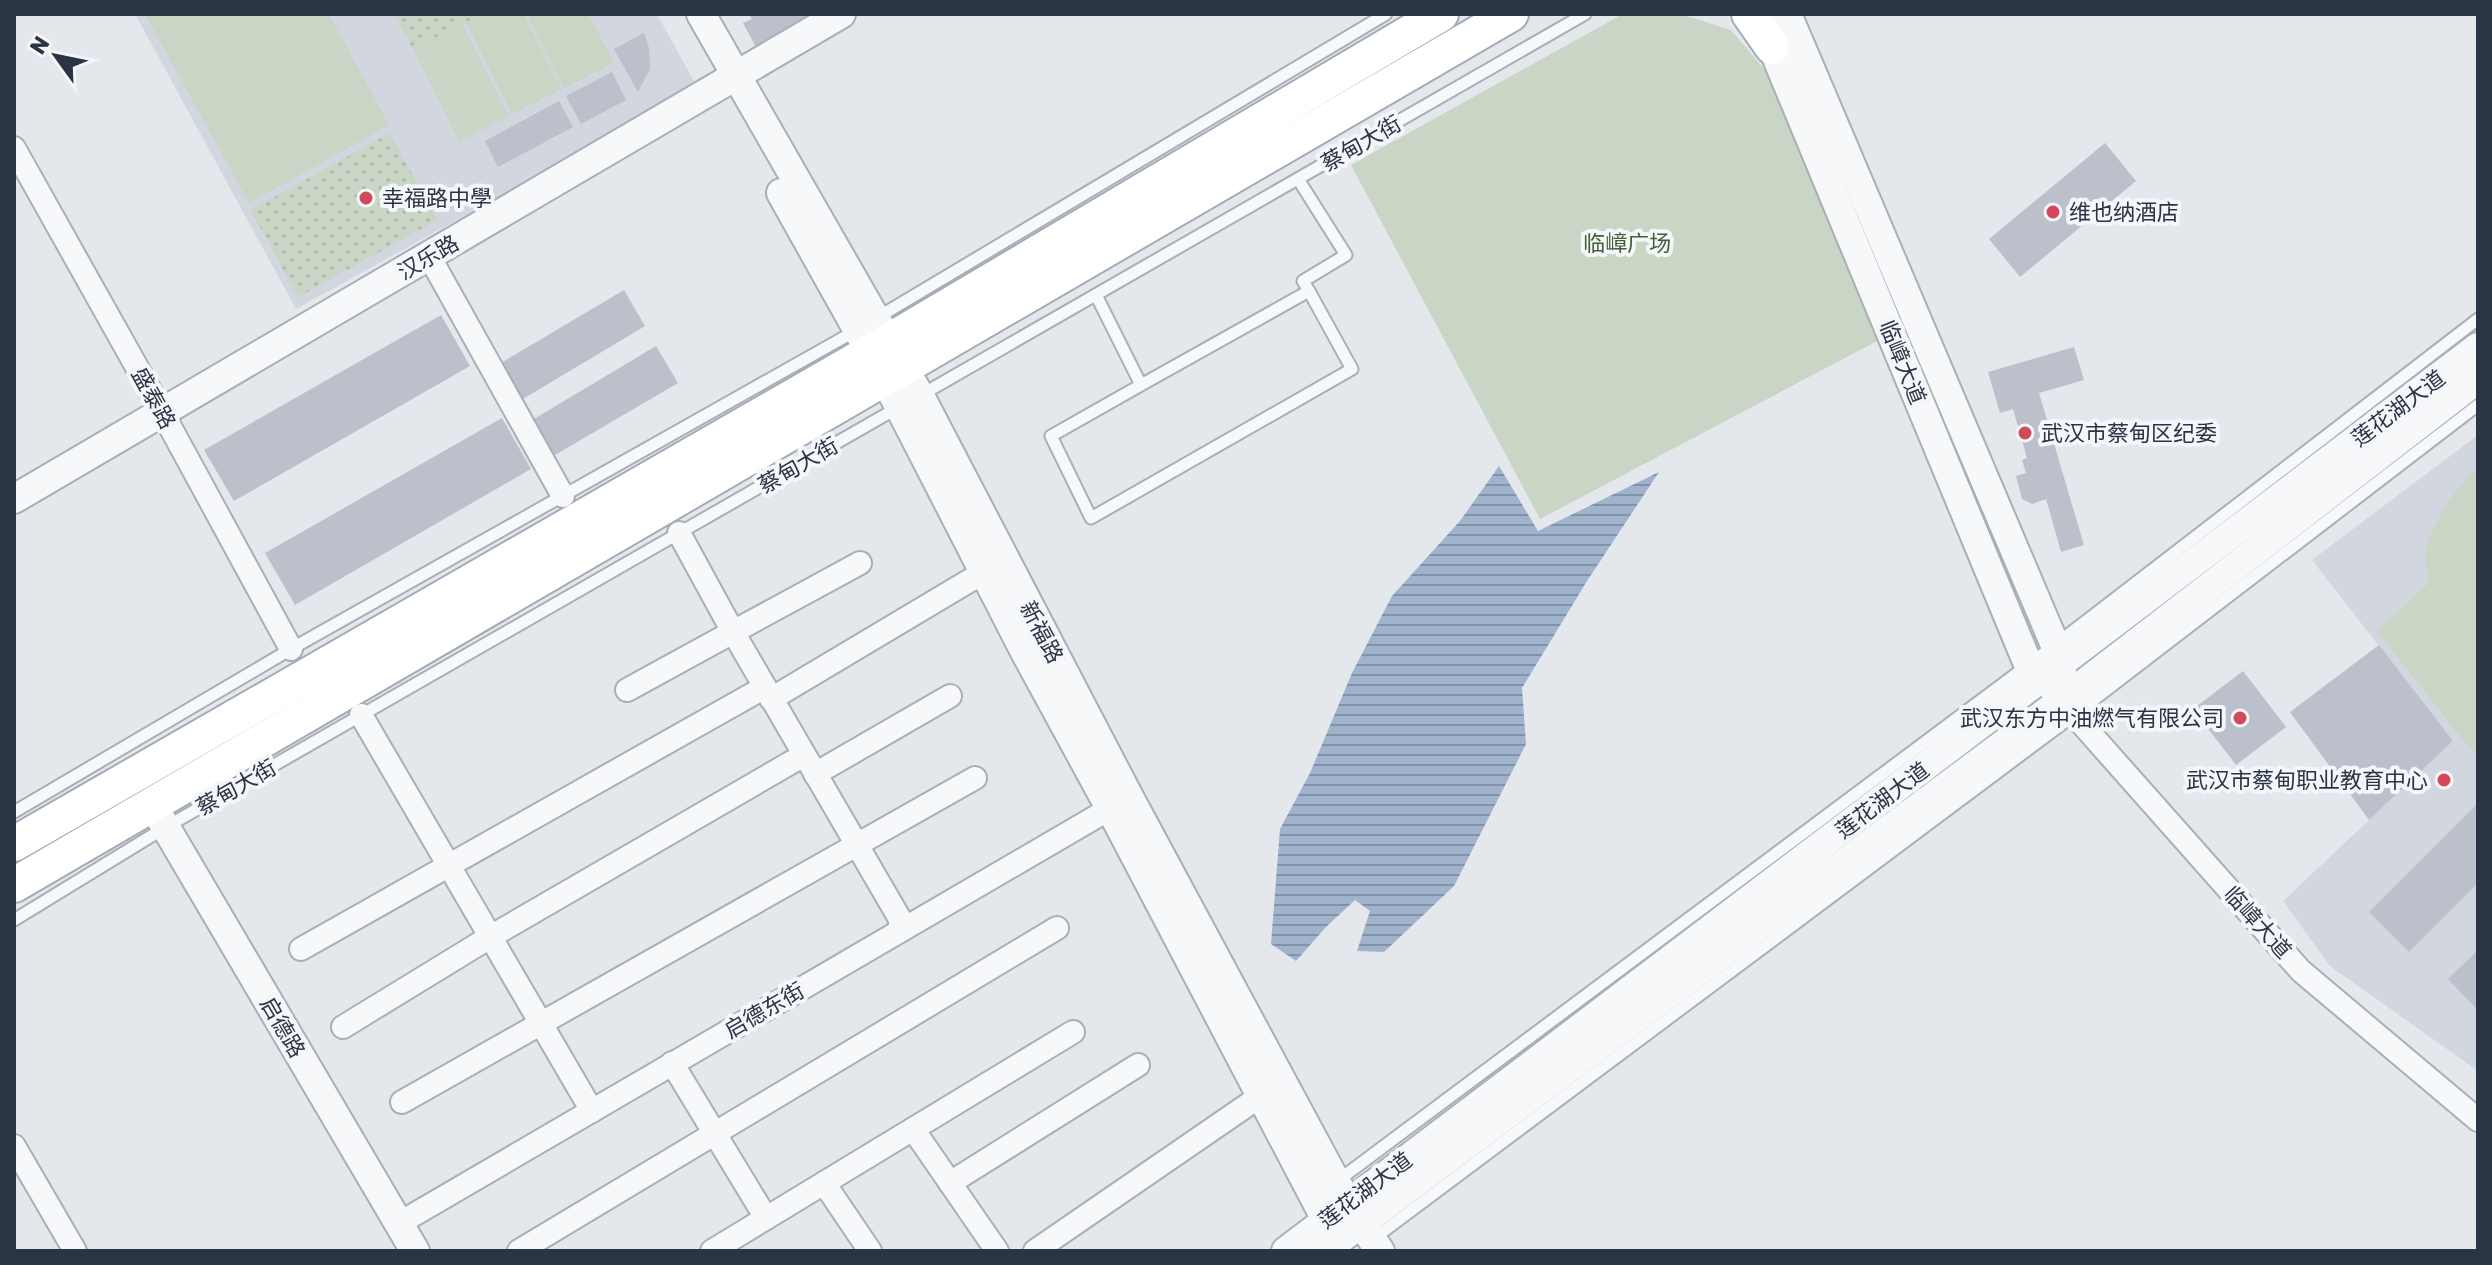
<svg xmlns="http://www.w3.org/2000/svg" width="2492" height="1265" font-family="Rubik,'Noto Sans SC',sans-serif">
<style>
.built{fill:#d2d6de}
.grass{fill:url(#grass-dots)}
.park{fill:#c9d6c5}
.water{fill:url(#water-rules)}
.building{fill:#bbc0ca}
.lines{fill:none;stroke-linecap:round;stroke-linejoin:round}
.service-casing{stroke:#a9aeb7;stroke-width:15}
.minor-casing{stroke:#a9aeb7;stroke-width:26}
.tertiary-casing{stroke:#a9aeb7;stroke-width:32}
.primary-casing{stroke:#a3abb8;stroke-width:38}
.service{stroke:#f7f8fa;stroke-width:11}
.minor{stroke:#f7f8fa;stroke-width:22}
.tertiary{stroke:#f7f8fa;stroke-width:28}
.primary{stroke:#fff;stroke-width:34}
.poi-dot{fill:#d1495b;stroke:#f4f6f9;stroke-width:3}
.labels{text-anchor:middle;stroke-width:8;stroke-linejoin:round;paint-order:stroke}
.street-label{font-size:22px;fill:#2b3445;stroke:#f4f6f9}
.poi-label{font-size:22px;fill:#2b3445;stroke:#f4f6f9;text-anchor:start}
.park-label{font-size:22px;fill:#3f6138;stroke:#f4f6f9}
</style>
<defs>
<pattern id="grass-dots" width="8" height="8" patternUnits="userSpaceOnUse" patternTransform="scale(2)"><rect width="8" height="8" fill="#c9d6c5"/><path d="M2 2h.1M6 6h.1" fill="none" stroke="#adb8ab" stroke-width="1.8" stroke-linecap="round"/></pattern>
<pattern id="water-rules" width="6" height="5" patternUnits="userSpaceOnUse" patternTransform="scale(2)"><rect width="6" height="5" fill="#9fb4cc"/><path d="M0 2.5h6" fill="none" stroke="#8293a7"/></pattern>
</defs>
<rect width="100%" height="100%" fill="#e4e7ec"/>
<g class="built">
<polygon points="135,14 657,14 697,87 296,309"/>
<polygon points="2478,435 2478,1071 2330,966 2283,901 2453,741 2312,560"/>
</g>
<g class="grass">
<polygon points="394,14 482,14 413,49"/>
<polygon points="390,133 437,220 298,297 251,210"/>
</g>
<g class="park">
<polygon points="145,14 329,14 389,125 249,203"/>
<polygon points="482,14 524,14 562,89 512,114 466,22"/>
<polygon points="527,14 588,14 614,63 564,88"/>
<polygon points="1680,14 1731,30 1778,85 1816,170 1877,341 1540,519 1351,165 1621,15"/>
<polygon points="462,24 509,116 459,141 413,49"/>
<path d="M2478,468V755L2463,740L2377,631L2429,583C2428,574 2425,560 2426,551C2430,526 2458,484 2478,468Z"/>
</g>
<polygon class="water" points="1499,466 1538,531 1659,472 1587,581 1522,688 1526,744 1454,886 1384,952 1357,951 1370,911 1355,900 1326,927 1296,961 1271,944 1280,829 1310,773 1352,673 1392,596 1460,521"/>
<g class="building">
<polygon points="749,14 825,14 757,49 743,23 752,19"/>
<polygon points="644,33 649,48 650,69 638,92 614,49"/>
<polygon points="612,72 626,100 581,124 566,96"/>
<polygon points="559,101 573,127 498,167 485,141"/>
<polygon points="2105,143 2136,181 2020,277 1989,239"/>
<polygon points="624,290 645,326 523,399 501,363"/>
<polygon points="441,315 470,366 234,501 204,450"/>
<polygon points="656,346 678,383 555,455 534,419"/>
<polygon points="2074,347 2084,380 2039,393 2084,545 2061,552 2046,499 2032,504 2022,499 2016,476 2026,473 2022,460 2027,458 2013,409 2000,413 1988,372"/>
<polygon points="502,418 531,469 295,605 265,553"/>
<polygon points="2379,645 2453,741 2369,820 2290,712"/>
<polygon points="2243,671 2286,727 2236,765 2193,709"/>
<polygon points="2478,803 2478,883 2409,952 2369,912"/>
<polygon points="2478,950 2478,1010 2448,979"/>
</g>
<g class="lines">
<g class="service-casing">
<g id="service">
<polyline points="1298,179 1346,255 1303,281 1309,291"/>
<polyline points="1096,295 1141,385 1309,291 1352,369 1091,518 1051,436 1141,385"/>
<polyline points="875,319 1386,14"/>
<polyline points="921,395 1585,14"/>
<polyline points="14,812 291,649 857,330"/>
<polyline points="14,920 166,827 899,407"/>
<polyline points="1336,1182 2055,645 2478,319"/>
<polyline points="1373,1239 2058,727 2478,405"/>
</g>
</g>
<g class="minor-casing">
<g id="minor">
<polyline points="14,148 162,412 291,649"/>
<polyline points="429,256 563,496"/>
<polyline points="679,533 733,632 860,563"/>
<polyline points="627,690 733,632 900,919 900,931"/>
<polyline points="2065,698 2074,715 2301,971 2478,1120"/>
<polyline points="771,699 984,572"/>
<polyline points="361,715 592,1111"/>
<polyline points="815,774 950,696"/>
<polyline points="301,949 765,687"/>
<polyline points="343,1027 490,937 804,755"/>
<polyline points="672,1063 766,1218"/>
<polyline points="402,1102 975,778"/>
<polyline points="913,1129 997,1251"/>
<polyline points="14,1146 75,1251"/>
<polyline points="824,1183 870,1251"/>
<polyline points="950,1183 1138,1065"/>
<polyline points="398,1224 1123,801"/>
<polyline points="519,1251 1057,928"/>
<polyline points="712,1251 1073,1032"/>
<polyline points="1035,1251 1262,1095"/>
</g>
</g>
<g class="tertiary-casing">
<g id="tertiary">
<polyline points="701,14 920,396 1129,797 1348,1204 1380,1251"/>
<polyline points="1787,14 2055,645 2061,664 2063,681"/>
<polyline points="1764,27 2028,664 2055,690"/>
<polyline points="781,193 884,377 1025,652 1110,808 1333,1233"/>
<polyline points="14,499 841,14"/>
<polyline points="152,804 415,1251"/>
<polyline points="1286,1251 2478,347"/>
<polyline points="1324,1251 2065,698 2478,379"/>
</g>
</g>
<g class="primary-casing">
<g id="primary">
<polyline points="1749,14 1772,47"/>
<polyline points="14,844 870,352 1441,14"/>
<polyline points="14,885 1511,14"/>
</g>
</g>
<use href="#service" class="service"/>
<use href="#minor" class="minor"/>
<use href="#tertiary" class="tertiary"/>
<use href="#primary" class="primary"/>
</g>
<g class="poi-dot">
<circle cx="366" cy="198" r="8"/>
<circle cx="2053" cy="212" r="8"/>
<circle cx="2025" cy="433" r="8"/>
<circle cx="2240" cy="718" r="8"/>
<circle cx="2444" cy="780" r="8"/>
</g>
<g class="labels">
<g class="street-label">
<text transform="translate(1361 143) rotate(-30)" y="8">蔡甸大街</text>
<text transform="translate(428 257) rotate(-30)" y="8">汉乐路</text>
<text transform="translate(1903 362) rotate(68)" y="8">临嶂大道</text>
<text transform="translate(154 398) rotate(61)" y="8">盛泰路</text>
<text transform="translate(2398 408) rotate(-37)" y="8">莲花湖大道</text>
<text transform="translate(798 465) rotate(-30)" y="8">蔡甸大街</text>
<text transform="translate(1042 632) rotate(62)" y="8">新福路</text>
<text transform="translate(236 787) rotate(-30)" y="8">蔡甸大街</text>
<text transform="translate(1882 800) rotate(-37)" y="8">莲花湖大道</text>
<text transform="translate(2258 922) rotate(48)" y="8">临嶂大道</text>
<text transform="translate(764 1010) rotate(-30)" y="8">启德东街</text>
<text transform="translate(283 1027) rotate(60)" y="8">启德路</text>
<text transform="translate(1365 1190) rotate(-37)" y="8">莲花湖大道</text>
</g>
<g class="poi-label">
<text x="382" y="206">幸福路中學</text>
<text x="2069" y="220">维也纳酒店</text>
<text x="2041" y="441">武汉市蔡甸区纪委</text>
<text x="2224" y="726" text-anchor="end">武汉东方中油燃气有限公司</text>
<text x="2428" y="788" text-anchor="end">武汉市蔡甸职业教育中心</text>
</g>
<g class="park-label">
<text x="1627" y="251">临嶂广场</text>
</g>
</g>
<rect width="2492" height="1265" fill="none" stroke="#2b3445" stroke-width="32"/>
<g transform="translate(56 56) rotate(303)" stroke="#f4f6f9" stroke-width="6" paint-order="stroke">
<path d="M0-6L14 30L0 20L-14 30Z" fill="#2b3445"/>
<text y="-12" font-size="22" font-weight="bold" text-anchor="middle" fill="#2b3445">N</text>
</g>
</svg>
